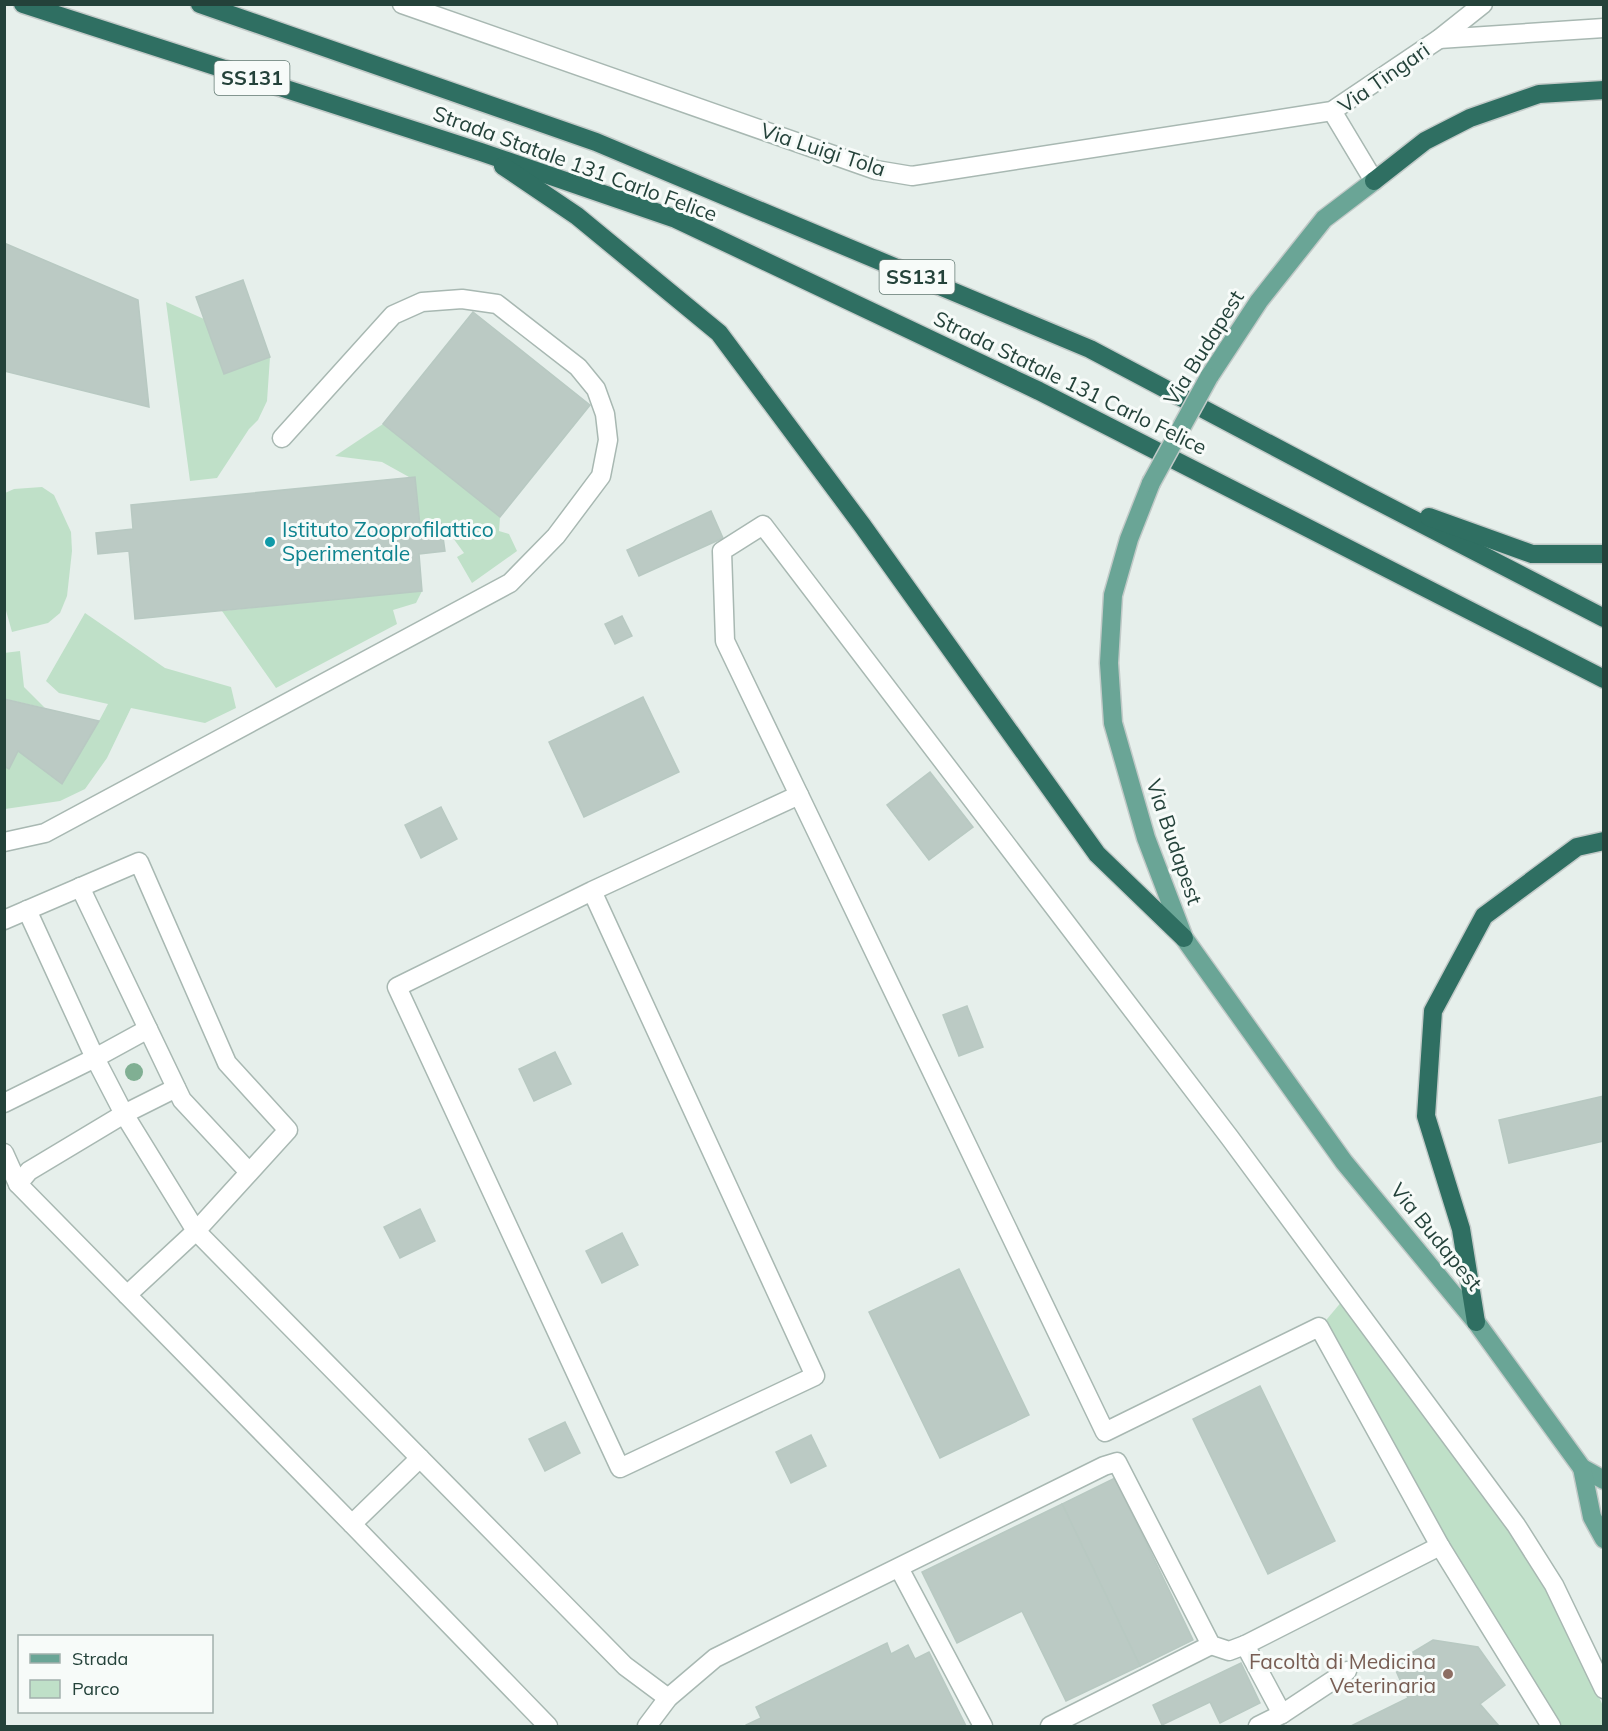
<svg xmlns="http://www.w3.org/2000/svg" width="1608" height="1731" font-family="Mulish,sans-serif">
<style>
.green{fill:#bfe0c8}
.building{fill:#bbcac4;stroke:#b8c9c2;stroke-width:1.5}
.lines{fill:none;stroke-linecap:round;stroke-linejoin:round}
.minor-casing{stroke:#a8b8b2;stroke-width:21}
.major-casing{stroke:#c2cac8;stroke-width:21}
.highway-casing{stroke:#c2cac8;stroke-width:21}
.minor{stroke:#fff;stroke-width:18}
.major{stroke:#6aa596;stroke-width:18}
.highway{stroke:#2f6f62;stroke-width:18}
.major-bridge-casing{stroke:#c2cac8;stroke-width:21;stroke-linecap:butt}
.major-bridge{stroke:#6aa596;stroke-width:18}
.tree{fill:#80af93}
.culture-dot{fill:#0f9aa8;stroke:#f7fbf9;stroke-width:2}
.education-dot{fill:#8d6e63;stroke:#f7fbf9;stroke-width:2}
.labels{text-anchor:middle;stroke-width:6;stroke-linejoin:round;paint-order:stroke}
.shield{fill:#f7fbf9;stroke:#637a73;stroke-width:1.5}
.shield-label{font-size:20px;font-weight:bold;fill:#24423a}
.street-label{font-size:21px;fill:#24423a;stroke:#f7fbf9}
.culture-label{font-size:21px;fill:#0d838f;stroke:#f7fbf9;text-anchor:start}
.education-label{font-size:21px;fill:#785e54;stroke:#f7fbf9;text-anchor:end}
</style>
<rect width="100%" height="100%" fill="#e6efeb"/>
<g class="green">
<polygon points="166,302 204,319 224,374 270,357 267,401 258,420 249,429 217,478 190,481"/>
<polygon points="383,424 500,517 499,531 509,534 517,551 472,583 457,557 464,553 442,523 420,526 415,477 409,477 382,462 335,456"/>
<polygon points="42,487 54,495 71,532 72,551 67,596 60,613 48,623 12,632 5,607 5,493 14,489"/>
<polygon points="422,591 416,603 393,610 397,624 276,688 222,611"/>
<polygon points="85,613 165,668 231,687 236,708 205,723 131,708 107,758 85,789 60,801 5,809 4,766 18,751 62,784 99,721 108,704 59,693 46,681"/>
<polygon points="20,651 24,687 45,708 5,699 4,653"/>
<polygon points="1343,1300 1508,1524 1556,1602 1603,1706 1603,1726 1556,1726 1445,1545 1322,1325"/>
</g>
<g class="building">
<polygon points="4,243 138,300 149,407 4,371"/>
<polygon points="243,280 270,357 224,374 196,297"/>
<polygon points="473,312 590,405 500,517 383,424"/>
<polygon points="415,477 420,526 441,523 445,551 419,554 422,591 135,619 129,551 98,554 96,533 133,529 131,505"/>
<polygon points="711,511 723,538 639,576 627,550"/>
<polygon points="622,616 632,636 615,644 605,624"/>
<polygon points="643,697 679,772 584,817 549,742"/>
<polygon points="4,699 99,721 62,784 18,751 9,769 4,766"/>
<polygon points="930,772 973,827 929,860 887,805"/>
<polygon points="441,807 457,839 421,858 405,825"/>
<polygon points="967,1006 983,1047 959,1056 943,1015"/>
<polygon points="555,1052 571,1084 534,1101 519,1069"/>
<polygon points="1604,1096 1604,1141 1509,1163 1499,1120"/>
<polygon points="420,1209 435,1241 400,1258 384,1227"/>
<polygon points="622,1233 638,1265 602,1283 586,1251"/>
<polygon points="959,1269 1029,1415 940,1458 869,1312"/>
<polygon points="1260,1386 1335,1541 1268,1574 1193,1419"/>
<polygon points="565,1422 580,1453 545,1471 529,1439"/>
<polygon points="811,1435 826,1466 791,1483 776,1452"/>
<polygon points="1115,1478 1193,1640 1140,1666 1062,1504"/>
<polygon points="1062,1504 1140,1666 1066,1701 1022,1611 957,1643 922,1572"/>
<polygon points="1433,1640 1478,1647 1505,1685 1480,1704 1499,1726 1351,1726 1408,1698 1393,1664"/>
<polygon points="887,1643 891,1654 908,1645 915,1659 929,1652 966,1726 746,1726 746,1725 761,1718 756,1707"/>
<polygon points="1241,1663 1260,1703 1220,1723 1210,1702 1162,1725 1153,1705"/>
</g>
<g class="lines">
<g class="minor-casing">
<g id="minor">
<polyline points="402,4 876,170 912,176 1332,111 1439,39 1483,4"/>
<polyline points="1439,39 1604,28"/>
<polyline points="1332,111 1374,181"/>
<polyline points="799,795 725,641 722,551 763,525 1230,1138 1516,1525 1554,1585 1604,1689"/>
<polyline points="4,842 45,833 510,583 556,536 601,476 608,440 605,414 596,389 578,367 497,304 462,299 422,302 393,315 282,438"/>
<polyline points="80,887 182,1100 249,1172"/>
<polyline points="592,891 815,1376 620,1468 397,987 592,891 799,795 1105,1432 1319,1327 1440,1546 1551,1726"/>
<polyline points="27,910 95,1058 124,1114 196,1231 625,1666 668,1698"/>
<polyline points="4,920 139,862 227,1063 288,1130 196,1231 127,1295"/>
<polyline points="4,1103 95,1058 148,1029"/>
<polyline points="4,1153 18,1184 352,1524 548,1726"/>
<polyline points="18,1184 29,1171 124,1114 176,1088"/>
<polyline points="352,1524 420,1458"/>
<polyline points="899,1568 983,1726"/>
<polyline points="1282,1714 1245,1645 1440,1546"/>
<polyline points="647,1726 668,1698 715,1658 1104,1466 1117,1462 1211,1645 1229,1651 1245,1645"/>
<polyline points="1050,1726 1211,1645"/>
<polyline points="1258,1726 1282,1714 1347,1671"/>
</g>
</g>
<g class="major-casing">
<g id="major">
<polyline points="1209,377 1259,301 1324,219 1374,181"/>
<polyline points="1151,483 1129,539 1113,595 1109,663 1113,723 1146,838 1184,938 1344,1162 1476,1322 1582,1468 1604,1480"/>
<polyline points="1582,1468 1592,1517 1604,1539"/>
</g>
</g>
<g class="highway-casing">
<g id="highway">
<polyline points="23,4 481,152 676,219 1039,391 1604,679"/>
<polyline points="200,4 596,142 1090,349 1364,494 1604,618"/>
<polyline points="503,166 577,216 719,333 862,525 1097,854 1184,938"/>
<polyline points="1374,181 1425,141 1470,118 1539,94 1604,90"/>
<polyline points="1429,517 1532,554 1604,554"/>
<polyline points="1476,1322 1461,1229 1426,1116 1433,1011 1484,916 1577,847 1604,841"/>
</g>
</g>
<use href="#minor" class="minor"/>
<use href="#major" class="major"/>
<use href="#highway" class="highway"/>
<g class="major-bridge-casing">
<polyline id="major-bridge" points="1151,483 1209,377"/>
</g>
<use href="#major-bridge" class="major-bridge"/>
</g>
<circle class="tree" cx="134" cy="1072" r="9"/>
<circle class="culture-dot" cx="270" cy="542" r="6"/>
<circle class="education-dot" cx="1448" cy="1674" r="6"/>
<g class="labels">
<g class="shield">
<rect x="214.5" y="61" width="75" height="34" rx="4.5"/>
<rect x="879.5" y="260" width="75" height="34" rx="4.5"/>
</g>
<g class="shield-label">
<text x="252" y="85">SS131</text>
<text x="917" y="284">SS131</text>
</g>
<g class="street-label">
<text transform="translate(1384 78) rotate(-35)" y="7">Via Tingari</text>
<text transform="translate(823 150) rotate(18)" y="7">Via Luigi Tola</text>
<text transform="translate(575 164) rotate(20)" y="7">Strada Statale 131 Carlo Felice</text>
<text transform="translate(1204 348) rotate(-58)" y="7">Via Budapest</text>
<text transform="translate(1070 383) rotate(26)" y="7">Strada Statale 131 Carlo Felice</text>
<text transform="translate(1174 842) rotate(71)" y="7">Via Budapest</text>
<text transform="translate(1436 1237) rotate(51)" y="7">Via Budapest</text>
</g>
<g class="culture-label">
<text x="282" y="537">Istituto Zooprofilattico<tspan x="282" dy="24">Sperimentale</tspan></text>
</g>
<g class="education-label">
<text x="1436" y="1669">Facoltà di Medicina<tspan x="1436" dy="24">Veterinaria</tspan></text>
</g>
</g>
<rect width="1608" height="1731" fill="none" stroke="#24423a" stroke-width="12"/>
<rect x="18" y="1635" width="195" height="78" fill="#f7fbf9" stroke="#a3b1ad" stroke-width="1.5"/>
<rect x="30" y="1654" width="30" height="9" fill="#6aa596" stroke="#a3b1ad" stroke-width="1.5"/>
<text x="72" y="1665" font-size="18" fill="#24423a">Strada</text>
<rect x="30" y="1680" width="30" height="18" fill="#bfe0c8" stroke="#a3b1ad" stroke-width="1.5"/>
<text x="72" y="1695" font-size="18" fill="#24423a">Parco</text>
</svg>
